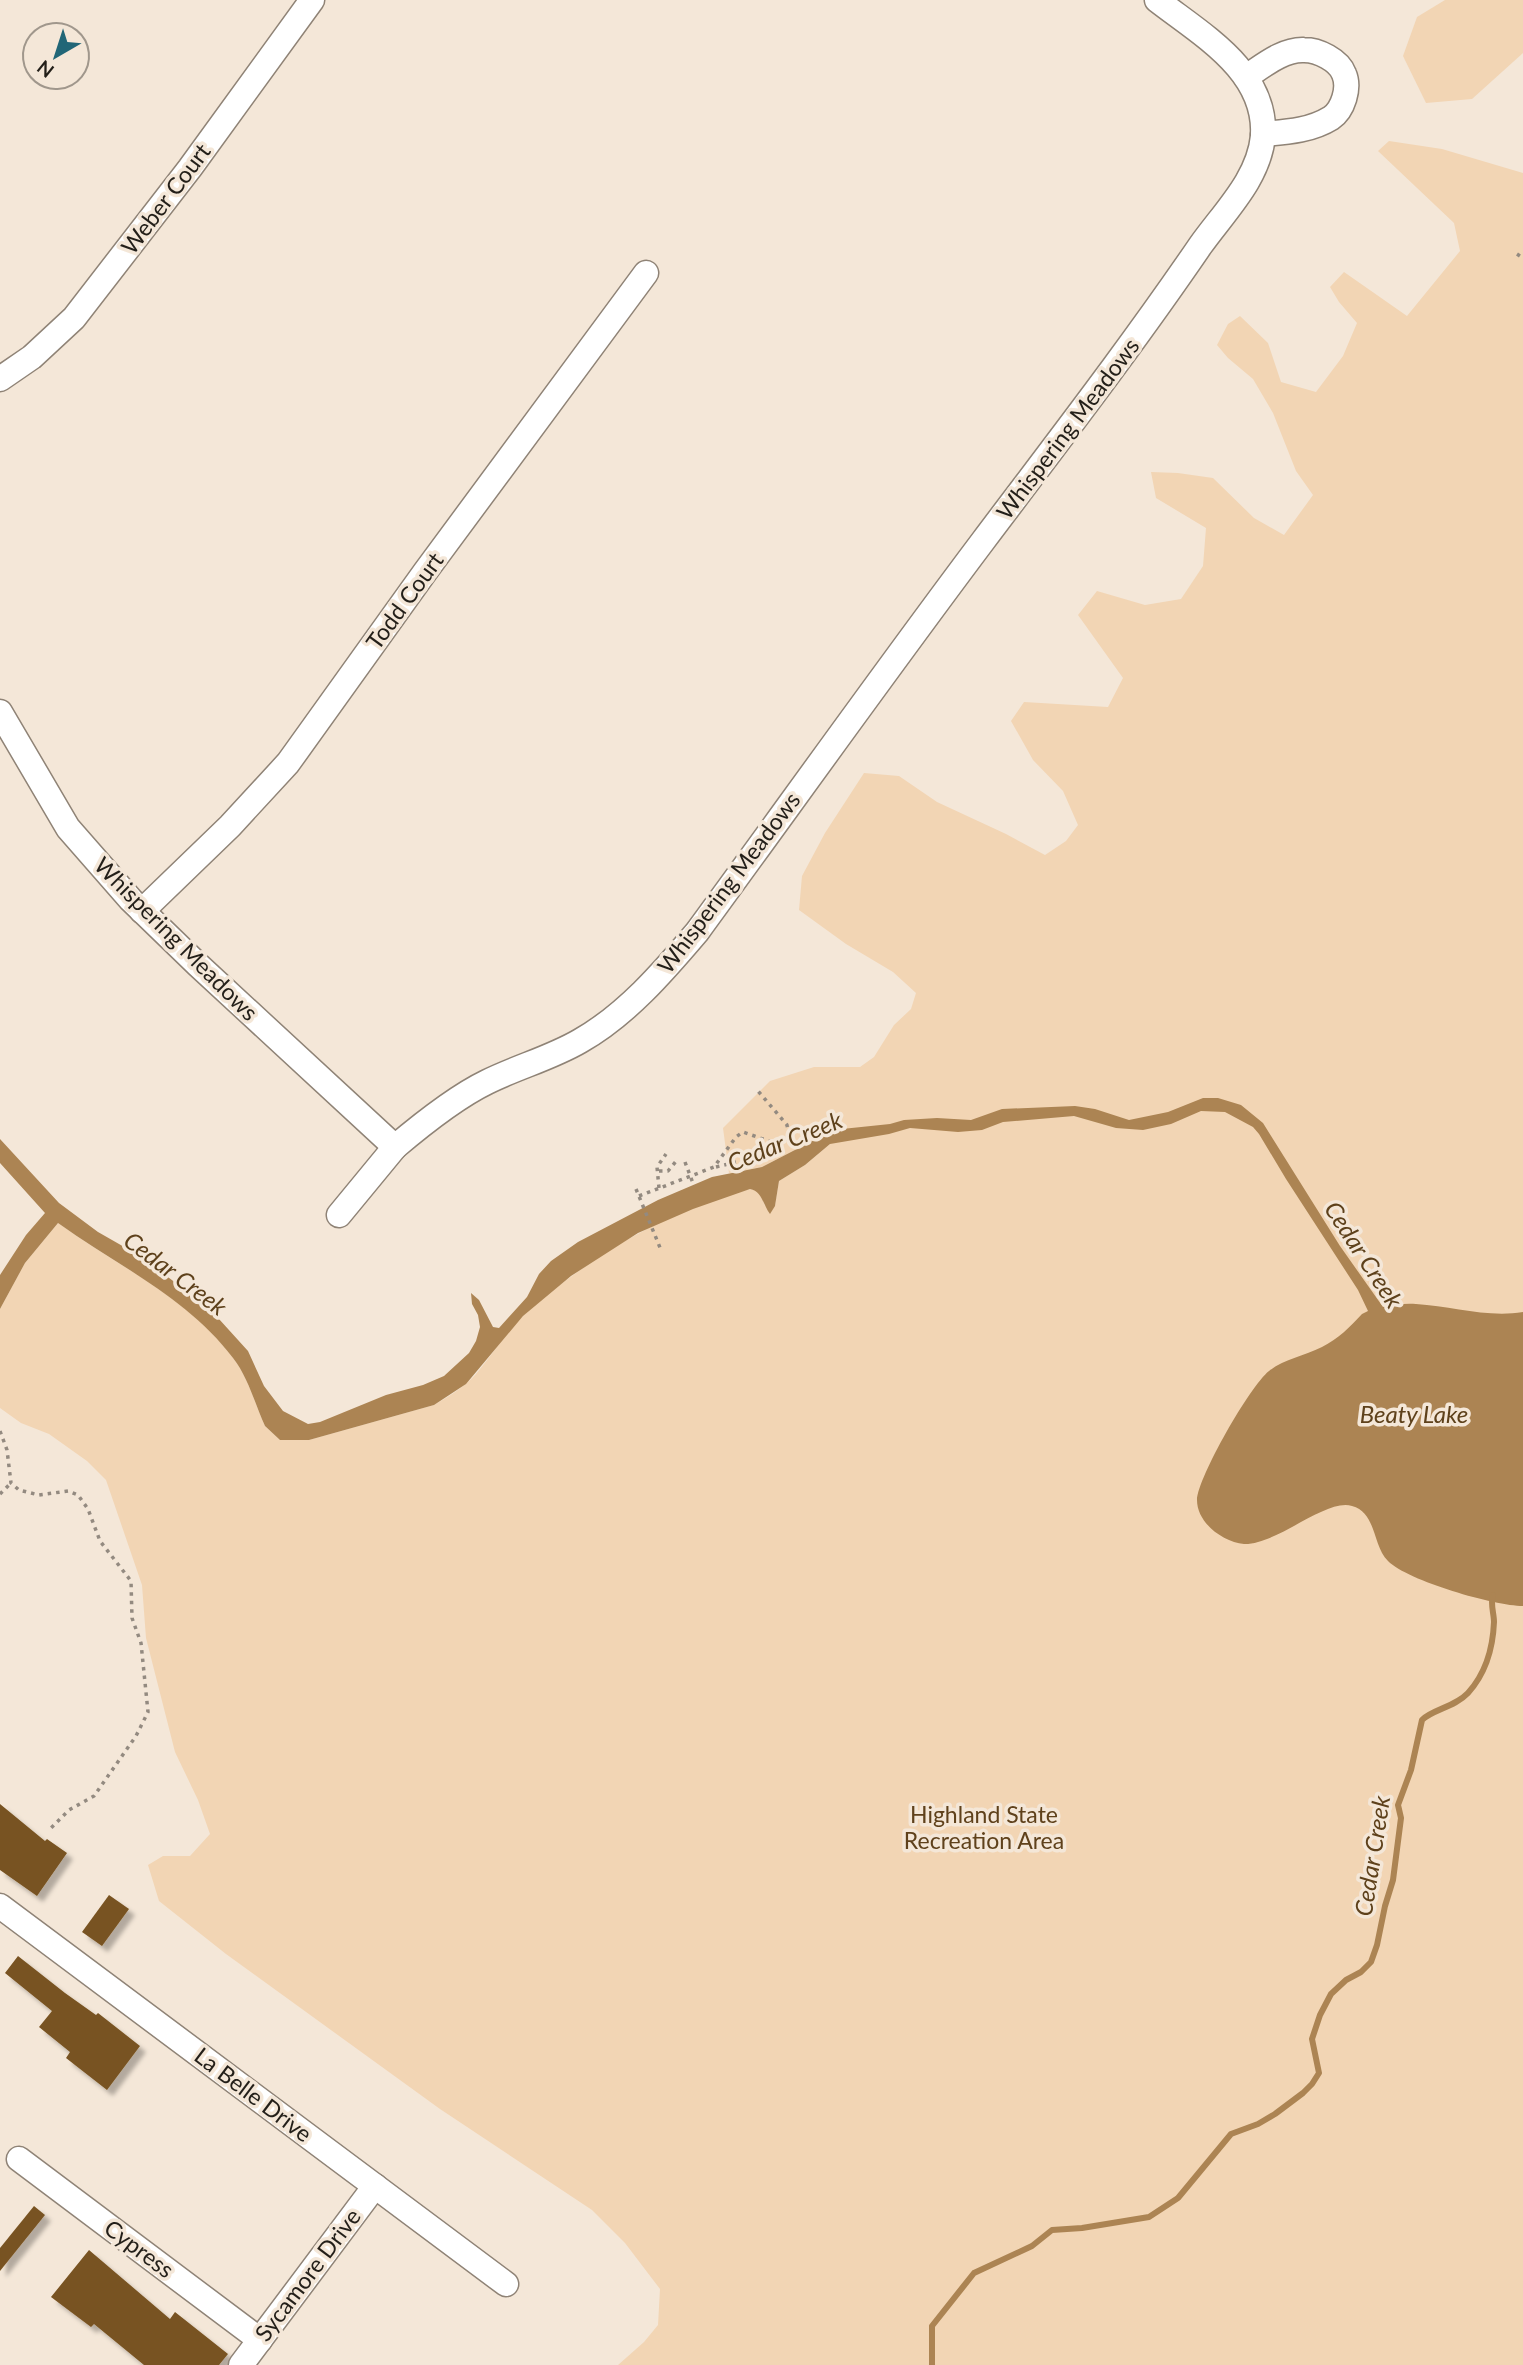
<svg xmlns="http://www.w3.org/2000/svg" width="1523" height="2365" font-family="Lato,sans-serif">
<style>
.green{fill:#f2d5b4}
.water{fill:#ac8453}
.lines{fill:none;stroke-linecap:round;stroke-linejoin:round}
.stream{stroke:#ac8453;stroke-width:6}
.building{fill:#785321;filter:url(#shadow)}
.minor-casing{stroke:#8f8376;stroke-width:27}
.path{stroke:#938a80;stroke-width:3.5;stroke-dasharray:3.5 5;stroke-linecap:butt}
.minor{stroke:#fff;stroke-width:24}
.labels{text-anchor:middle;stroke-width:7;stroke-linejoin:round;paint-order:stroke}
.street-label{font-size:23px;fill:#231f19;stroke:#f4e7d8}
.park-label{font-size:23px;fill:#5f411b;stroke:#f4e7d8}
.water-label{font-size:24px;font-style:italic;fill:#5e411b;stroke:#f4e7d8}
</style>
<defs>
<filter id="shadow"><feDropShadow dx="6" dy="6" stdDeviation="2" flood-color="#0004"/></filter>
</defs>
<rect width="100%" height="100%" fill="#f4e7d8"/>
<g class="green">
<polygon points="1445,0 1523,0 1523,53 1472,99 1426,103 1403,56 1417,17"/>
<path d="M1389,141L1442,149L1523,173V2365H618L644,2342L658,2325L660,2289L625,2243L592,2210L440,2109L226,1954L159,1901L148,1865L163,1856H190L210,1834L198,1800L175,1752L146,1638L142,1585L106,1480L87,1461L49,1434L21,1423L0,1408V1309L25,1263L58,1223C117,1266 188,1297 233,1358C248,1377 255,1404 265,1426L280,1440H309L434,1405C451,1395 468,1385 480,1369C495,1351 507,1331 524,1315C586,1259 668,1209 750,1189C760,1190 762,1198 765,1206H775L779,1181L805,1165L830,1144L822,1136L762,1167L729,1173L723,1128L770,1081L814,1067H860L874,1057L894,1025L911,1009L916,993L893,972L846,944L799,910L802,876L825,833L864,773L899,776L937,802L1006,834L1045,855L1066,841L1078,825L1063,791L1033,760L1011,721L1024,702L1108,707L1123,678L1078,615L1097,591L1145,605L1181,599L1203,566L1206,528L1156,498L1151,472L1178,473L1213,478L1254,518L1284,535L1313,495L1296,471L1273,413L1253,379L1228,358L1217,345L1228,324L1240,316L1268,343L1281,382L1316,392L1343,356L1357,323L1339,302L1330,287L1344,272L1407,316L1460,251L1454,223L1378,151Z"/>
</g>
<path class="water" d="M1203,1098H1218L1241,1105L1263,1123L1340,1246L1383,1307C1394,1305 1405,1303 1416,1304C1452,1306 1487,1318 1523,1312V1606C1495,1606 1408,1581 1388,1561C1372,1545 1377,1513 1352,1506C1326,1498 1277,1545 1244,1544C1223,1542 1197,1523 1197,1500C1198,1477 1250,1386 1269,1371C1284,1359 1304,1356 1322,1347C1338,1339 1350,1327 1362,1314L1368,1311L1358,1290L1286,1179L1259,1134L1253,1127L1225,1112L1201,1111L1171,1124L1143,1130L1116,1128L1074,1116L1003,1122L982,1130L958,1132L910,1128L889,1134L830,1144L805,1165L779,1181L775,1206L770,1214C763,1205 762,1191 750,1189L693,1209L638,1233L571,1276L523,1316L466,1384L434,1405L309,1440H280L265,1426C255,1404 248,1377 233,1358C188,1298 118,1266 58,1223L25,1263L0,1309V1275L26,1235L45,1213L0,1163V1139L59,1203L98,1232L140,1256L209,1308L248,1351L264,1386L283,1411L308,1424L320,1422L386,1395L423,1385L444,1376L469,1353L476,1341L480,1327L478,1315L472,1304L471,1293L479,1300L493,1327L499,1328L527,1297L539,1274L551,1261L578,1242L658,1200L712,1177L762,1167L822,1136L842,1129L890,1124L904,1120L937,1118L971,1120L1002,1109L1075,1106L1095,1109L1129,1120L1168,1112Z"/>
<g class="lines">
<path class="stream" d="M932,2365V2326L974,2273L1032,2246L1052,2230L1082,2228L1149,2217L1178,2198L1231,2134L1258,2124L1275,2114L1303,2093L1312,2084L1319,2073L1312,2039L1320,2015L1331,1994L1346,1980L1361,1972L1371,1962L1377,1945L1385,1906L1393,1880L1401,1818L1398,1805L1411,1770L1422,1720C1431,1710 1455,1707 1468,1693C1486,1673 1493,1647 1494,1622C1494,1613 1490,1604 1493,1595"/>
</g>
<g class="building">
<polygon points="0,1804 45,1841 47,1839 67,1853 37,1896 0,1870"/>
<polygon points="109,1895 129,1909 102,1946 82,1932"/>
<polygon points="18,1956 65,1993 96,2015 98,2013 140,2046 107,2090 66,2058 70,2052 39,2027 52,2011 5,1973"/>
<polygon points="34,2206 45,2215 0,2271 0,2248"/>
<polygon points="89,2250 170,2319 175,2312 228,2354 219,2365 144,2365 94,2324 91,2327 51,2297"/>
</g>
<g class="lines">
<g class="minor-casing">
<g id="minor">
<path d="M1246,77C1263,66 1283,49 1304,50C1318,50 1339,60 1344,74C1350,88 1343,110 1331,118C1310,131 1286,132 1263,134"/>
<polyline points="0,379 32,357 74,318 190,168 312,0"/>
<path d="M0,712L68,828L131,900L197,964L395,1147C421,1125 456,1097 487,1082C517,1067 551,1058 580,1041C626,1015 663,972 697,932C792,802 886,670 983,541C1056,444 1131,347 1200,246C1224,212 1259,179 1263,136C1267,71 1202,35 1157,0"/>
<polyline points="142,911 230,826 288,763 425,572 646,273"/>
<polyline points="339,1215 395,1147"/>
<polyline points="0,1906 506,2284"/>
<polyline points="19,2159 260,2340"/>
<polyline points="241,2365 375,2186"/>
</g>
</g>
<g class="path">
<polyline points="1517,254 1523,258"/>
<polyline points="685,1162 694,1186"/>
<polyline points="716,1167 764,1155 780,1145"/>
<polyline points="659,1171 668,1171 677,1160"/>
<polyline points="659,1188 657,1167 666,1154"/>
<polyline points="636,1189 661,1250"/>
<polyline points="639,1196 714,1167 736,1137 743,1132 780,1145 789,1135 787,1125 758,1091"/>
<polyline points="0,1431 7,1450 11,1483 19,1490 39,1495 68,1491 78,1495 88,1509 100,1541 131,1581 132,1618 141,1643 148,1712 136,1736 94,1796 69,1810 48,1831"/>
<polyline points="0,1494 11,1483"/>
</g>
<use href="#minor" class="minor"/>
</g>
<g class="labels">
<g class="street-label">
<text transform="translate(166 199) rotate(-53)" y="8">Weber Court</text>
<text transform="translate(1068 429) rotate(-53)" y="8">Whispering Meadows</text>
<text transform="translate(405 601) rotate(-54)" y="8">Todd Court</text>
<text transform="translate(729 883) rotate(-53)" y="8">Whispering Meadows</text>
<text transform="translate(176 939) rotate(45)" y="8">Whispering Meadows</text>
<text transform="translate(253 2095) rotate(37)" y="8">La Belle Drive</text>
<text transform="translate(139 2249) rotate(37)" y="8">Cypress</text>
<text transform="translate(308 2275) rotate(-53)" y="8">Sycamore Drive</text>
</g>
<g class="park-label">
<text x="984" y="1823">Highland State<tspan x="984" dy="26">Recreation Area</tspan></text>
</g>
<g class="water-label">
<text transform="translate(785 1142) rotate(-22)" y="8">Cedar Creek</text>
<text transform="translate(1363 1255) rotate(57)" y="8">Cedar Creek</text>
<text transform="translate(175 1274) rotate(37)" y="8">Cedar Creek</text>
<text x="1414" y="1423">Beaty Lake</text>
<text transform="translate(1373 1856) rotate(-81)" y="8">Cedar Creek</text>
</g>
</g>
<g transform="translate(56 56) rotate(219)"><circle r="33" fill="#f4e7d8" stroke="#a0978c" stroke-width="2"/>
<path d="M0-5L12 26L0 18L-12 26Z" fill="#216677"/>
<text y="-10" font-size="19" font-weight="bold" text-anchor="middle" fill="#231f19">N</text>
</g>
</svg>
